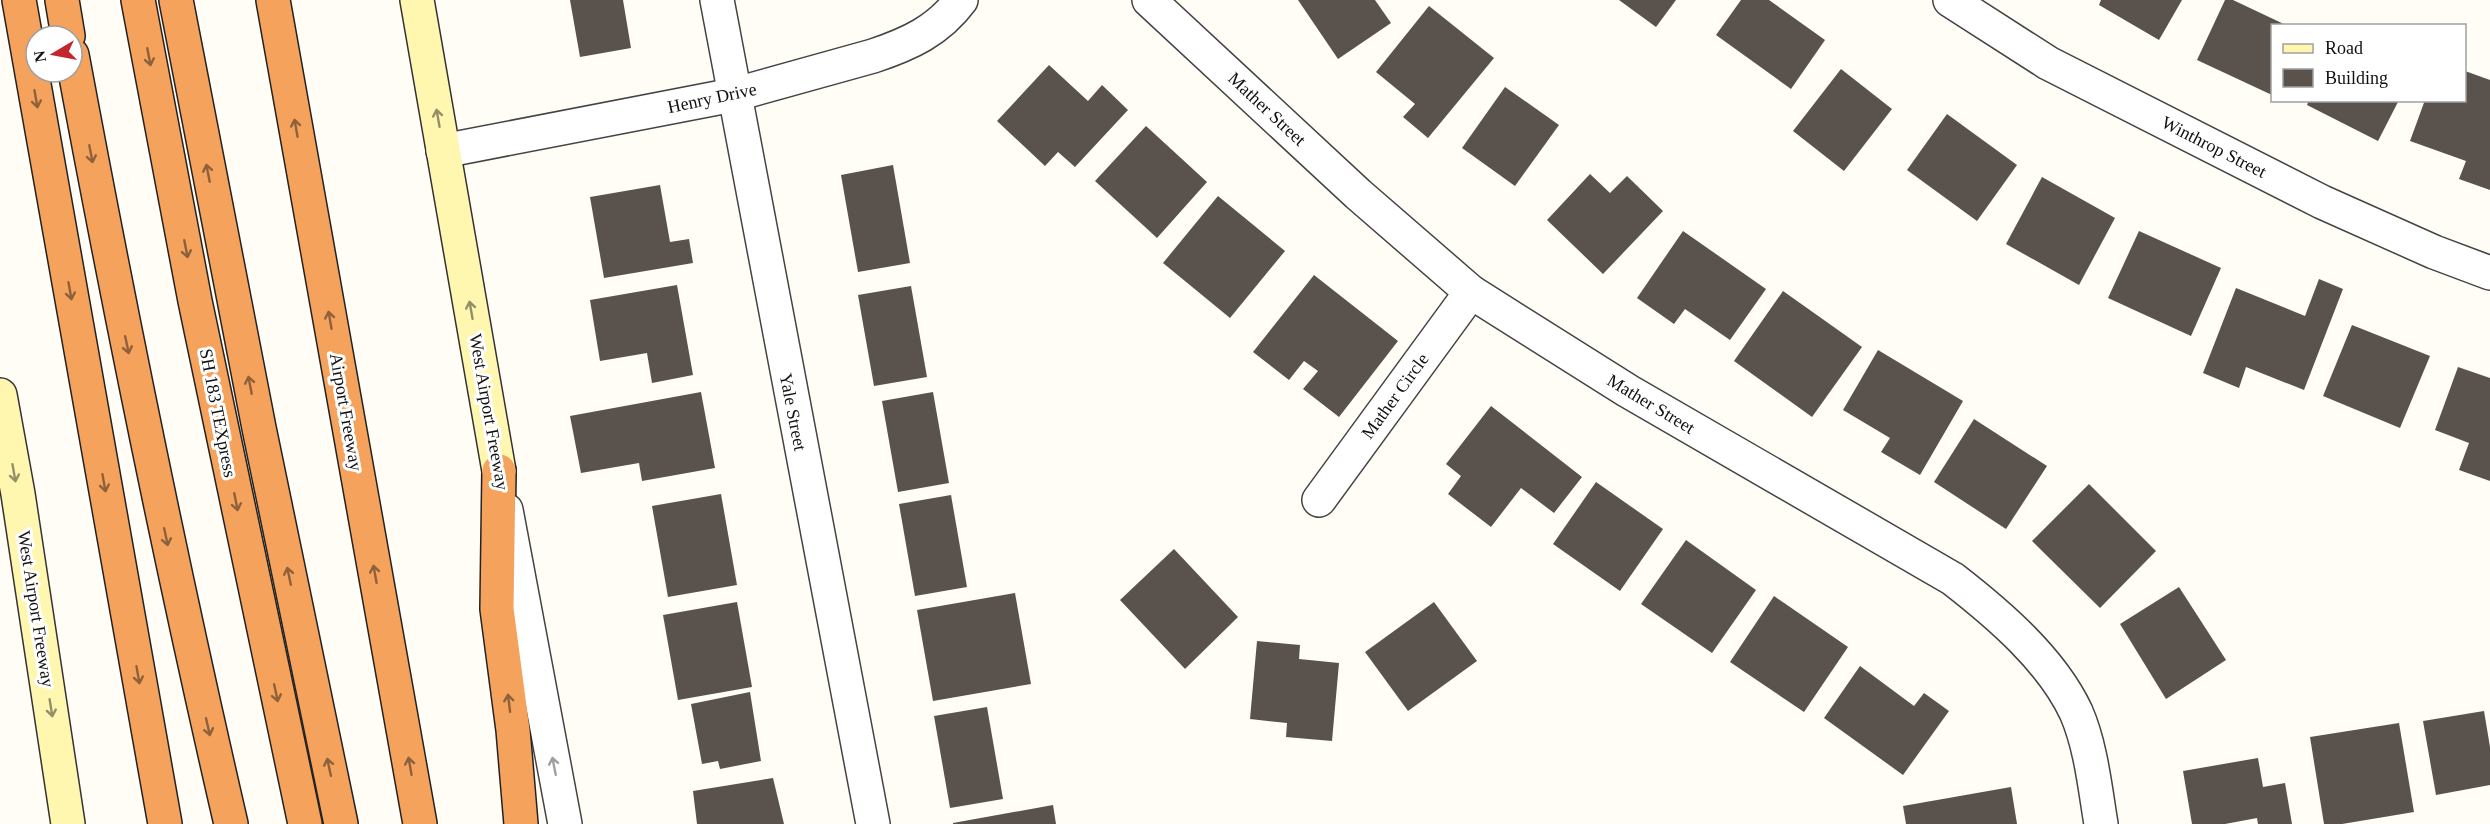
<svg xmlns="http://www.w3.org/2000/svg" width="2490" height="824" font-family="'Times New Roman',serif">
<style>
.building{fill:#5a524d}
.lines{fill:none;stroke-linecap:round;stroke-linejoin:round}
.minor-casing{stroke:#444;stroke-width:36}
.tertiary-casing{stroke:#444;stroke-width:36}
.secondary-casing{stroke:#333;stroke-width:36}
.motorway-casing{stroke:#222;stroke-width:36}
.minor{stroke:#fff;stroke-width:33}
.tertiary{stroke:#fff;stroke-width:33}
.secondary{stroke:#fff6b0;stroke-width:33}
.motorway{stroke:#f5a25d;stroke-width:33}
.oneway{stroke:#8e613b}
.oneway2{stroke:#948f68}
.oneway3{stroke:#a0a0a0}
.labels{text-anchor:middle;stroke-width:6;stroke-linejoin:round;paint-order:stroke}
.street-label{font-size:18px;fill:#111;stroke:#fff}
</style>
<rect width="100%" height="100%" fill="#fffdf5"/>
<g class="building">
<polygon points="570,0 623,0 631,48 580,57"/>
<polygon points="1298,0 1375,0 1391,23 1338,59"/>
<polygon points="1619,0 1676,0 1656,27"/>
<polygon points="1741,0 1769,0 1825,40 1791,89 1716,35"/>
<polygon points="2101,0 2182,0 2159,40 2099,5"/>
<polygon points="2225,0 2233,0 2288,26 2272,26 2272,95 2197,60"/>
<polygon points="1429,6 1494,58 1428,138 1403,117 1415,104 1376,72"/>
<polygon points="1049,65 1088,101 1102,85 1128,110 1075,167 1058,152 1045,166 997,121"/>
<polygon points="1841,69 1892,109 1844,171 1793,131"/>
<polygon points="2465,71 2490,80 2490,190 2459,179 2466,161 2410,141 2425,100 2464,100"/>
<polygon points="1505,87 1559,125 1515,186 1462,148"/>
<polygon points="2309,100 2399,100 2378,141 2307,105"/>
<polygon points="1947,114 2017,165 1977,221 1907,170"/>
<polygon points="1146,126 1207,182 1157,238 1095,181"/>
<polygon points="893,165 910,263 858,272 841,175"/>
<polygon points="1590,174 1610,193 1627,176 1663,211 1603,274 1547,220"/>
<polygon points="2042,177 2115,218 2079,285 2006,244"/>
<polygon points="660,185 670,242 689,239 693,263 604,278 590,197"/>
<polygon points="1218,196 1285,251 1230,318 1163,263"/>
<polygon points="1683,231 1766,289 1730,340 1685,309 1674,324 1637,298"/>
<polygon points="2139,231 2221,268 2191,336 2108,298"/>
<polygon points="1314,275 1398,341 1339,417 1303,389 1318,371 1304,361 1289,380 1253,352"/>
<polygon points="2319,279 2343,289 2304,390 2246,367 2239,388 2203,373 2236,288 2305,316"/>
<polygon points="677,285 693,375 652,383 647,353 600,361 590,300"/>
<polygon points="911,286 927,377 874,386 858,295"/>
<polygon points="1783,291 1862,347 1812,417 1734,361"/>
<polygon points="2352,325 2430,356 2400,428 2323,396"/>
<polygon points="1878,350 1963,401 1920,475 1881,452 1890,438 1843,410"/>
<polygon points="2458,367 2490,378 2490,481 2459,470 2469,443 2435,430"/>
<polygon points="701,392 715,468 642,481 639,463 581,473 570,416"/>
<polygon points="933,392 949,483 898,492 882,401"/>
<polygon points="1491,406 1582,477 1554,513 1521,488 1491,527 1448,494 1461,476 1446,464"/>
<polygon points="1974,419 2047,466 2006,529 1934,482"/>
<polygon points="1596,482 1663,529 1620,591 1553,544"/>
<polygon points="2089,484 2156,551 2100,608 2032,541"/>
<polygon points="721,494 737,585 668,597 652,506"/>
<polygon points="951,495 967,587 915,596 899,504"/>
<polygon points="1686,540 1756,590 1712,653 1641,604"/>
<polygon points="1174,549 1238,617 1185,669 1120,600"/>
<polygon points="2179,587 2226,660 2166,699 2120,624"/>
<polygon points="1015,593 1031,684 933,701 917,610"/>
<polygon points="1774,596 1848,647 1804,712 1730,662"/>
<polygon points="737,602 752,687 678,700 663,615"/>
<polygon points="1434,602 1477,661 1408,711 1365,652"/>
<polygon points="1257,641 1300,645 1299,659 1339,663 1332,741 1286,737 1287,723 1250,719"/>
<polygon points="1860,666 1914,706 1924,693 1949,711 1903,775 1824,718"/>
<polygon points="750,692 761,761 720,769 718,761 702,764 691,704"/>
<polygon points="987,707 1003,799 950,808 934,716"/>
<polygon points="2484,711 2490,747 2490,785 2436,795 2423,721"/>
<polygon points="2399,723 2414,812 2342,824 2324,824 2310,737"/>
<polygon points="2258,758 2263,787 2285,783 2292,824 2258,824 2257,818 2225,824 2192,824 2183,771"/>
<polygon points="773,778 784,824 697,824 693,791"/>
<polygon points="2011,787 2017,824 1906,824 1903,806"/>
<polygon points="1053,805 1056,824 953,824 953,823"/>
</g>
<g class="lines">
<g class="minor-casing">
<g id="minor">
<polyline points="717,0 873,824"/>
<path d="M1149,0L1358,194L1471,292L1628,391L1953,579C1998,614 2051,659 2076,712C2091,746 2095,788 2101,824"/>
<polyline points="1950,0 2048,63 2322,202 2434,252 2490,273"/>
<path d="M443,151L733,95L873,56C909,44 938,31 961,0"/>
<polyline points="1319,500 1471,292"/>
</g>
</g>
<g class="tertiary-casing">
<polyline id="tertiary" points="506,510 565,824"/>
</g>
<g class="secondary-casing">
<g id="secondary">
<polyline points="417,0 499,471"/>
<polyline points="0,395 18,494 68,824"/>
</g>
</g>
<g class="motorway-casing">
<g id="motorway">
<polyline points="19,0 165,824"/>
<polyline points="62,0 68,36"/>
<polyline points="138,0 195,301 305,824"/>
<polyline points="176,0 259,428 341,824"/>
<polyline points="273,0 420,824"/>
<path d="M72,55C120,313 172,569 231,824"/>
<polyline points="499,471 497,609 513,730 521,824"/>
</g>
</g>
<use href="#minor" class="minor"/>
<use href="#tertiary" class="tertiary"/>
<use href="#secondary" class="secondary"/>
<use href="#motorway" class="motorway"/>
</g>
<defs><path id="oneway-shaft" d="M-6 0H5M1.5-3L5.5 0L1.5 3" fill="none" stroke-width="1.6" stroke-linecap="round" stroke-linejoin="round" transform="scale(1.5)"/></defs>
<g class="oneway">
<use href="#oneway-shaft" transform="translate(149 57) rotate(79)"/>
<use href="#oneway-shaft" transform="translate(36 99) rotate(80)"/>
<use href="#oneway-shaft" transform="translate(296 128) rotate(-100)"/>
<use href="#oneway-shaft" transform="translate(91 154) rotate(79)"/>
<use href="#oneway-shaft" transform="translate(208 173) rotate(-101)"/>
<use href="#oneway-shaft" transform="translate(186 249) rotate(79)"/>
<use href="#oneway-shaft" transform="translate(70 291) rotate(80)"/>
<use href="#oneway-shaft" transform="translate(330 320) rotate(-100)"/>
<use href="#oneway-shaft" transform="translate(127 345) rotate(78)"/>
<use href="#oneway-shaft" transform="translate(250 385) rotate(-101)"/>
<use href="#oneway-shaft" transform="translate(104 483) rotate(80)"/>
<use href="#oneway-shaft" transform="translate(236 502) rotate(79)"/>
<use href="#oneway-shaft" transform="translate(166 537) rotate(78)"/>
<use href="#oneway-shaft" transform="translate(375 574) rotate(-100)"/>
<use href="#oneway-shaft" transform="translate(289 576) rotate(-102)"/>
<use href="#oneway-shaft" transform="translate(138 675) rotate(80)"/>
<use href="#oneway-shaft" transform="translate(276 693) rotate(78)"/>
<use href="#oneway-shaft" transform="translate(509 703) rotate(-97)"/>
<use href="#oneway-shaft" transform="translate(208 727) rotate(77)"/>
<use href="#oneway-shaft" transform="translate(410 766) rotate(-100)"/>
<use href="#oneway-shaft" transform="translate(329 767) rotate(-102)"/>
</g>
<g class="oneway2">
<use href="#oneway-shaft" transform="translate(438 118) rotate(-100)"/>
<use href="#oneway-shaft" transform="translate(471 310) rotate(-100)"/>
<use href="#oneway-shaft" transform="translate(14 473) rotate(80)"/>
<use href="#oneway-shaft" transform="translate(51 708) rotate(81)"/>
</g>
<use class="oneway3" href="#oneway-shaft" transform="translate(554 766) rotate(-101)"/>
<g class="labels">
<g class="street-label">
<text transform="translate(712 98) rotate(-12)" y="6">Henry Drive</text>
<text transform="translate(1267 109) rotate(43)" y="6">Mather Street</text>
<text transform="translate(2214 147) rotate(27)" y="6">Winthrop Street</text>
<text transform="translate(1395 396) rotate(-54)" y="6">Mather Circle</text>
<text transform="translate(1651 404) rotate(31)" y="6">Mather Street</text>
<text transform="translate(346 412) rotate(80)" y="6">Airport Freeway</text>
<text transform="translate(489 412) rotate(80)" y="6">West Airport Freeway</text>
<text transform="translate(793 412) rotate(79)" y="6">Yale Street</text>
<text transform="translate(218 413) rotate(79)" y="6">SH 183 TEXpress</text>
<text transform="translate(36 609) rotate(81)" y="6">West Airport Freeway</text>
</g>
</g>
<rect x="2271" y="24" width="195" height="78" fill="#ffffff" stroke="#a0a0a0" stroke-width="1.5"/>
<rect x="2283" y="44" width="30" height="9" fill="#fff6b0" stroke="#a0a0a0" stroke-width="1.5"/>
<text x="2325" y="54" font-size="18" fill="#111111">Road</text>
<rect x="2283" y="69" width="30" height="18" fill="#5a524d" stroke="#a0a0a0" stroke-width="1.5"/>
<text x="2325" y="84" font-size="18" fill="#111111">Building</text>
<g transform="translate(54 54) rotate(260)"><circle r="28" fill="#ffffff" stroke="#a0a0a0" stroke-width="1.5"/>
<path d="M0-4.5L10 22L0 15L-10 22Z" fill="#c4262e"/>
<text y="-9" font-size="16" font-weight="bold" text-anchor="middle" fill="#111111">N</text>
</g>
</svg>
